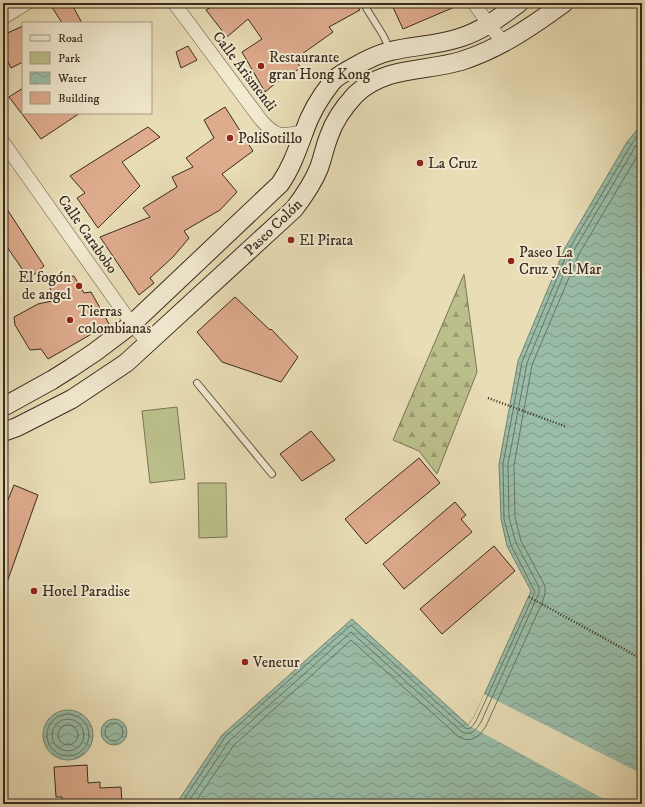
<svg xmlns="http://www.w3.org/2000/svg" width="645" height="807" font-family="'IM FELL DW Pica',serif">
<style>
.forest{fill:url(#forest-firs);stroke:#7a7555}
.green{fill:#bbbf8b;stroke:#7a7555}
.water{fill:url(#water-waves);stroke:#728371}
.pier{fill:#e9ddb6}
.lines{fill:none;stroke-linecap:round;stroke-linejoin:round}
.shore{stroke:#687464;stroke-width:1}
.building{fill:#deab8d;stroke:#382b1f}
.lane-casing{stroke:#645845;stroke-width:8}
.street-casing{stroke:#645845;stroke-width:14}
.secondary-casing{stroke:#382b1f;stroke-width:20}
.path{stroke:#382b1f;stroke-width:2.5;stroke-dasharray:1 2;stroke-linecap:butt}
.lane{stroke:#f1e9d0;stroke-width:6}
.street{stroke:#f1e9d0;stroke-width:13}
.secondary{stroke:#f1e9d0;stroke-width:18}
.poi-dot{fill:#8f2418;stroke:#f1e9d0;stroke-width:1.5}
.labels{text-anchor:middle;stroke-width:4;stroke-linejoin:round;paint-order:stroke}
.poi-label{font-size:15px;fill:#382b1f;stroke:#f1e9d0;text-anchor:start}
.street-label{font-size:15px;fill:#382b1f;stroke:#f1e9d0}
</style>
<defs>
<pattern id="forest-firs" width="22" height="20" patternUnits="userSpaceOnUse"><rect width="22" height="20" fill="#bbbf8b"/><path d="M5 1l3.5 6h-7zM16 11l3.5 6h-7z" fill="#999b71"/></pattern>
<pattern id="water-waves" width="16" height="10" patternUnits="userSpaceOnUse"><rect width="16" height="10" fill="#99bda8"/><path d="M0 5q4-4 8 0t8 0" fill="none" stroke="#7e9a88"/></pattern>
</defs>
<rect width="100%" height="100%" fill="#e9ddb6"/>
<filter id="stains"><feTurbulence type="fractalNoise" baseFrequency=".005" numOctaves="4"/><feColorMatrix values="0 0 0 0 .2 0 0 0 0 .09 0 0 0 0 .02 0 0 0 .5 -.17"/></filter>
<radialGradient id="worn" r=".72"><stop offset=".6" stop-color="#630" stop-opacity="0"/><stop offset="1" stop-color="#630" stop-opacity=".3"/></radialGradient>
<polygon class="forest" points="464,274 477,372 437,474 419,451 393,440"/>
<g class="green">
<polygon points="177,407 185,479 150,483 142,411"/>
<polygon points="198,483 226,483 227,537 199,538"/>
</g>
<g class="water">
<polygon points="642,124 642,804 176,804 222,735 352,619 468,725 474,717 531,591 507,546 501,519 499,464 518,361 565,248 627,142"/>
<circle cx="68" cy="735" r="25"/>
<circle cx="114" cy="732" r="13"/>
</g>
<polygon class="pier" points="484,694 642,774 642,804 613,804 468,725 474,717"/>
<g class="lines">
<g class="shore">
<circle cx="68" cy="735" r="21"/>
<circle cx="68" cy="735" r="16"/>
<circle cx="114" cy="732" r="9"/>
<circle cx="68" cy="735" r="10"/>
<path d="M181,804L225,737L351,625L465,728C471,731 474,724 477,719L535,592L511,545L504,519L503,464L522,362L569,249L631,145L642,130"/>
<path d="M187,804L229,741L351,632L462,732C472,736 476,730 481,722L539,593V587L516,543L509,518L508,464L527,363L573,252L635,147L642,138"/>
<path d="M194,804L234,745L351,640L459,737C472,744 479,736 486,726L542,603L545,594V586L521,541L515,517L514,465L532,365L579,254L642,148"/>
</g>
</g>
<g class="building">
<polygon points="58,3 71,3 82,23 62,23 52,7"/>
<polygon points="218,3 354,3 360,10 329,27 333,32 295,59 301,68 289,75 288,73 265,92 242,52 262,39 248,19 227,37 206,10"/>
<polygon points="391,3 464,3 403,29"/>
<polygon points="23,26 23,62 11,68 3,52 3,35"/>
<polygon points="188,46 197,60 181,68 176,52"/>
<polygon points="23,88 23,113 80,113 41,139 9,97"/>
<polygon points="225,107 253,151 222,174 237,192 220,210 184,231 189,238 173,257 150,278 154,283 139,295 100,237 150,217 143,208 177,187 172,177 193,167 186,158 214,138 204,120"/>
<polygon points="148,127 160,137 122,162 140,186 98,228 77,198 85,193 70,176"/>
<polygon points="3,203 44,266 29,279 3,241"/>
<polygon points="74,276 84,293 91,292 109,324 48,359 41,349 30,350 15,325 14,317 38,304 52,301 49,280"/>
<polygon points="235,297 270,330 271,329 298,357 281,382 222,362 197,332"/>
<polygon points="311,431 335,460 302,481 280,454"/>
<polygon points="419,458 440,483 366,544 345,519"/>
<polygon points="14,485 38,495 5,588 3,588 3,512"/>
<polygon points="455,502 466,515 461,519 472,532 404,589 383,564"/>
<polygon points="494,546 515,571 442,634 420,609"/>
<polygon points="87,765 88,783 100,782 100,788 121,787 122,804 62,804 62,797 56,797 54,767"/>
</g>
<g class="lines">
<g class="lane-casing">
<g id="lane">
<polyline points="363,3 383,35 390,50"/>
<polyline points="197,383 272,474"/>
</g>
</g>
<g class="street-casing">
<g id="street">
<path d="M174,3L261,120C277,138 282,136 304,131"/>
<polyline points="474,3 489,25 504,43"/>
<polyline points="3,18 27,3"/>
<polyline points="3,142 132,324 148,343"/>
</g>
</g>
<g class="secondary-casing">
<g id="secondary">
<path d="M3,407L52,380L71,368L95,352L132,324L280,184C291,168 297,151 304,132C310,114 320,97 332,82C337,76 345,72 352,68C364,61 377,54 391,51C413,46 437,45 459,38C482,31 500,17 519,3"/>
<path d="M3,432L17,427L72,399L126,363L294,209C304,196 313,183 319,168C323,157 325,146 329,136C334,121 344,107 355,95C385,66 424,72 461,61C499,49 531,27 564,3"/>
</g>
</g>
<g class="path">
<polyline points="488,398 567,427"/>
<polyline points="529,597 642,659"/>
</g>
<use href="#lane" class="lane"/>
<use href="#street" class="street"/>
<use href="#secondary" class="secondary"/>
</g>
<g class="poi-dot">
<circle cx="261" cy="66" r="4"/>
<circle cx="230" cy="138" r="4"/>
<circle cx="420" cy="163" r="4"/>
<circle cx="291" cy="240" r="4"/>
<circle cx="511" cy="261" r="4"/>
<circle cx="79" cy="286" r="4"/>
<circle cx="70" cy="320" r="4"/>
<circle cx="34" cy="591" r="4"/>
<circle cx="245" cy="662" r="4"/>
</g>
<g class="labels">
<g class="poi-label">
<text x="269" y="62">Restaurante<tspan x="269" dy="17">gran Hong Kong</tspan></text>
<text x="238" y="143">PoliSotillo</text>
<text x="428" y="168">La Cruz</text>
<text x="299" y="245">El Pirata</text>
<text x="519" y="257">Paseo La<tspan x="519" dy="17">Cruz y el Mar</tspan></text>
<text x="71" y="282" text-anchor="end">El fogón<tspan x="71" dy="17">de angel</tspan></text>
<text x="78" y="316">Tierras<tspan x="78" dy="17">colombianas</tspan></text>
<text x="42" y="596">Hotel Paradise</text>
<text x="253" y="667">Venetur</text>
</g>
<g class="street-label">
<text transform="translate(245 71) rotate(53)" y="5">Calle Arismendi</text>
<text transform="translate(273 227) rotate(-44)" y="5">Paseo Colón</text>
<text transform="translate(88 234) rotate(55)" y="5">Calle Carabobo</text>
</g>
</g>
<rect width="645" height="807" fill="none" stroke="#e9ddb6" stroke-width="16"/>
<rect x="4" y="4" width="637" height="799" fill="none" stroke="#382b1f" stroke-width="2"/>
<rect x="8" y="8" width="629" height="791" fill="none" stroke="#382b1f"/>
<rect x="22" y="22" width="130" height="92" fill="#f1e9d0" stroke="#a79d89"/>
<rect x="30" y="35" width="20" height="6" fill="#f1e9d0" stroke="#a79d89"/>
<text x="58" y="42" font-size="12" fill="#382b1f">Road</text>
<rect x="30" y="52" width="20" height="12" fill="#bbbf8b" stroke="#a79d89"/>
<text x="58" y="62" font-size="12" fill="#382b1f">Park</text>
<rect x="30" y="72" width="20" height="12" fill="url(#water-waves)" stroke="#a79d89"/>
<text x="58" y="82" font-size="12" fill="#382b1f">Water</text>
<rect x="30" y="92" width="20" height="12" fill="#deab8d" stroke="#a79d89"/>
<text x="58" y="102" font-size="12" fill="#382b1f">Building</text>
<rect width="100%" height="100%" filter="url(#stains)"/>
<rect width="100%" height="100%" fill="url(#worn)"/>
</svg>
